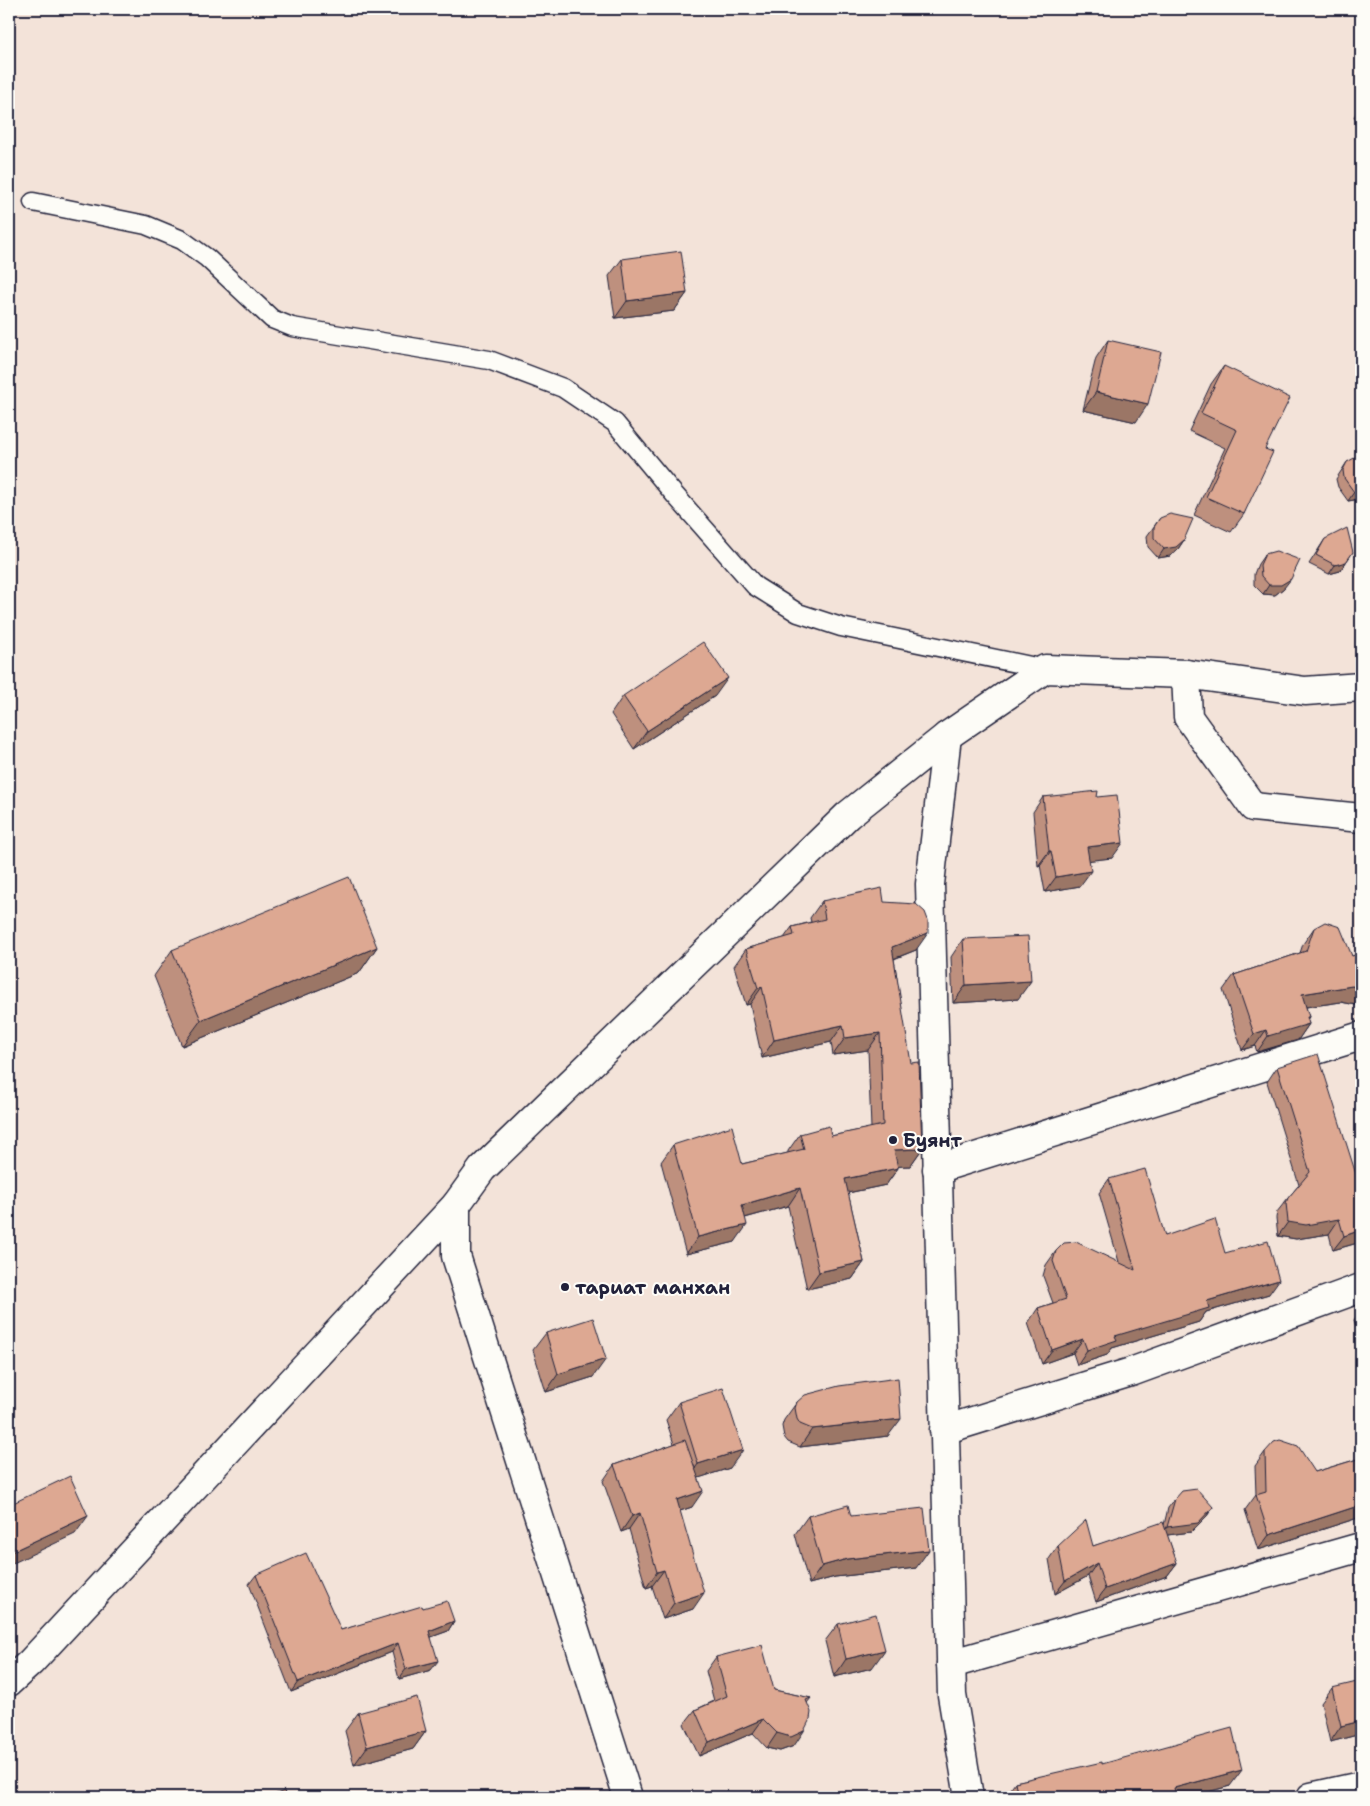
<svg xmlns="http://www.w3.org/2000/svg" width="1370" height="1806" font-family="'Shantell Sans',sans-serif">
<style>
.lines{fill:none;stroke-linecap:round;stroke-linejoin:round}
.lane-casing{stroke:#22223b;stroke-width:21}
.street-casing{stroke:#22223b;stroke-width:31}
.lane{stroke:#fdfcf7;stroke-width:18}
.street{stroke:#fdfcf7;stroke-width:28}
.wall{fill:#be907e;stroke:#22223b}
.shaded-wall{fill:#9b7666;stroke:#22223b}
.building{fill:#dda892;stroke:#22223b}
.poi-dot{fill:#22223b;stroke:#fdfcf7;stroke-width:2}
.labels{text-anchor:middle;stroke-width:4;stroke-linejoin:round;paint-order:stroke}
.poi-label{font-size:19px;font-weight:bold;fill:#22223b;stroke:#fdfcf7;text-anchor:start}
</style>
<rect width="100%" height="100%" fill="#f3e3d9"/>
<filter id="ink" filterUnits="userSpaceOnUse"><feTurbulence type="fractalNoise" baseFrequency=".02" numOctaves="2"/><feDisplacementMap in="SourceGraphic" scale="10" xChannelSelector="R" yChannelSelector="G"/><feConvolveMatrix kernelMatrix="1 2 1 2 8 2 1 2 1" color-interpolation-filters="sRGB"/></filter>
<g filter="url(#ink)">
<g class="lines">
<g class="lane-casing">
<polyline id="lane" points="33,202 146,225 182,240 207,258 272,319 292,327 489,360 563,388 615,423 674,494 755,586 798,613 841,627 1045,669"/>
</g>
<g class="street-casing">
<g id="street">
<polyline points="1186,674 1188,717 1253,807 1361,818"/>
<polyline points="947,736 930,884 952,1695 969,1797"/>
<polyline points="937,1169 1361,1036"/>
<polyline points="944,1430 1131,1372 1361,1288"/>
<polyline points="951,1664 1361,1547"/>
<polyline points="9,1682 31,1662 456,1205"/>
<polyline points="628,1797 456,1256 456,1205 482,1169 848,815 947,736 1045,669 1186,674 1305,691 1361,687"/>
<polyline points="1311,1797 1361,1786"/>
</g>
</g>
<use href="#lane" class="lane"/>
<use href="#street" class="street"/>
</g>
<g class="wall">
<polygon points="1361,104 1361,121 1354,117"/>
<polygon points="622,259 687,293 674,311 615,318 609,276"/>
<polygon points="1108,340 1136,422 1083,410 1096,358"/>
<polygon points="1224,366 1265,449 1244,514 1231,532 1194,515 1225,448 1189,431 1211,384"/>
<polygon points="1361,457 1361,498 1360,499 1348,501 1338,487 1336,479 1347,462"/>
<polygon points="1160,518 1184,540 1178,549 1170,556 1158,558 1148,547 1147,536"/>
<polygon points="1325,539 1353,552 1340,571 1329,574 1309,564"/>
<polygon points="1265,554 1284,588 1275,595 1263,594 1254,585 1254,574 1258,564"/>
<polygon points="623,696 715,696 634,749 611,714"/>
<polygon points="1043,797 1097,797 1112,858 1089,860 1080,886 1045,892 1040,865 1038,866 1033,812"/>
<polygon points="822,901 884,902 916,950 894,959 922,1149 910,1166 898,1166 898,1168 886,1185 848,1193 864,1262 852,1279 807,1289 788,1206 745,1218 735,1242 686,1254 661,1162 673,1145 742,1164 788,1153 788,1151 800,1134 831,1136 871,1128 868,1050 833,1055 831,1042 762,1058 750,1004 746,1005 734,966 746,949 784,938 792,927 811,922 810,918"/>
<polygon points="1314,928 1352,956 1361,953 1361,999 1360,999 1356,1005 1341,1002 1306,1007 1309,1017 1307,1019 1309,1024 1298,1040 1257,1052 1255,1046 1242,1050 1223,990 1234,975 1300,953 1303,944"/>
<polygon points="963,939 1018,999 953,1003 951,957"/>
<polygon points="377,947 359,973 182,1046 154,976 172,950"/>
<polygon points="1277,1067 1361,1190 1361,1242 1333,1250 1329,1234 1296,1239 1278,1236 1276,1218 1277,1212 1288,1198 1299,1185 1267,1082"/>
<polygon points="1109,1179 1165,1236 1225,1253 1269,1294 1206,1312 1199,1322 1112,1348 1107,1355 1077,1365 1073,1353 1042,1364 1028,1323 1038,1308 1053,1303 1043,1276 1046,1265 1056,1251 1119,1262 1099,1193"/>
<polygon points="1361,1309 1361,1342 1354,1320"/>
<polygon points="546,1333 593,1377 546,1392 533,1350"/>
<polygon points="679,1402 730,1468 698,1478 692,1507 680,1511 693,1609 663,1619 652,1586 646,1588 629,1529 621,1532 603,1481 614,1465 674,1444 666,1420"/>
<polygon points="797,1402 888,1436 800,1447 788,1442 784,1437 782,1426 784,1420"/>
<polygon points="1265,1452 1315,1472 1361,1458 1361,1517 1258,1550 1245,1510 1256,1495 1255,1466"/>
<polygon points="1175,1499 1213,1507 1207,1516 1191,1532 1167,1535 1177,1563 1167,1576 1096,1602 1088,1576 1055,1594 1049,1559 1058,1546 1093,1546 1164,1525 1168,1508"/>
<polygon points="808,1516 851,1516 916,1568 835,1577 809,1584 795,1534"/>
<polygon points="256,1575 341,1630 423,1608 454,1621 448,1631 431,1637 431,1670 399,1679 392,1652 291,1692 249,1584"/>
<polygon points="838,1624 872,1668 834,1677 825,1641"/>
<polygon points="716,1657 774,1690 811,1698 807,1703 794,1746 780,1751 767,1748 753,1733 699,1756 684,1724 695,1710 714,1701 706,1671"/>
<polygon points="1332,1688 1361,1734 1330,1742 1321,1703"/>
<polygon points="358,1713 426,1731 413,1749 354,1765 345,1731"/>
<polygon points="1102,1764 1230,1786 1189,1797 1004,1797 1015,1782"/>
</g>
<g class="shaded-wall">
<polygon points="687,293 674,311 615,318 627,301"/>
<polygon points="1096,392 1148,404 1136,422 1083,410"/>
<polygon points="1361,491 1361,498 1360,499 1348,501 1354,492"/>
<polygon points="1184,540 1178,549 1170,556 1158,558 1164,549"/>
<polygon points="1346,562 1340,571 1329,574 1335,565"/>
<polygon points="1291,579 1284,588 1275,595 1263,594 1269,585"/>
<polygon points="728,678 715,696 634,749 647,731"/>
<polygon points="1123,843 1112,858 1076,862 1087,847"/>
<polygon points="1049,851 1051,851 1040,865 1038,866"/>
<polygon points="1091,871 1080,886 1045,892 1056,877"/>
<polygon points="928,933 916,950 880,964 892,947"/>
<polygon points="377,947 359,973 182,1046 201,1020"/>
<polygon points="1031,981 1018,999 953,1003 966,985"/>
<polygon points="1352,986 1361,988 1361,999 1360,999 1356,1005 1341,1002 1291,1009 1302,994"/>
<polygon points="762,987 750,1004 746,1005 758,988"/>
<polygon points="1307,1017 1309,1017 1303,1026 1309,1024 1298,1040 1257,1052 1268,1036"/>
<polygon points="843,1025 831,1042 762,1058 774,1040"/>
<polygon points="1266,1030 1255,1046 1242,1050 1254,1034"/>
<polygon points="880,1033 868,1050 833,1055 845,1038"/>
<polygon points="922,1149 910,1166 882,1167 894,1150"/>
<polygon points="898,1168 886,1185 833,1196 845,1179"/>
<polygon points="800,1188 788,1206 730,1222 742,1205"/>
<polygon points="1339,1219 1329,1234 1296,1239 1278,1236 1288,1222"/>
<polygon points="747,1225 735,1242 686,1254 698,1237"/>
<polygon points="1361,1230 1361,1242 1333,1250 1344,1236"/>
<polygon points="864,1262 852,1279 807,1289 819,1272"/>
<polygon points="1279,1280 1269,1294 1206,1312 1199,1322 1112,1348 1107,1355 1077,1365 1087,1350 1115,1336 1207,1301"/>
<polygon points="1083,1339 1073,1353 1042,1364 1052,1350"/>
<polygon points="606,1359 593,1377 546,1392 558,1374"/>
<polygon points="901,1419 888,1436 800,1447 812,1429"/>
<polygon points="743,1450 730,1468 686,1482 698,1464"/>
<polygon points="703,1491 692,1507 665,1516 677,1500"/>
<polygon points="1361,1505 1361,1517 1258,1550 1269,1535"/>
<polygon points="1213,1507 1207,1516 1191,1532 1160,1536 1167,1527"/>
<polygon points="640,1513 629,1529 621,1532 632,1516"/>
<polygon points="88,1516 75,1534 9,1565 9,1553"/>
<polygon points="929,1550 916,1568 835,1577 809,1584 822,1566 847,1559"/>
<polygon points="1097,1563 1088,1576 1055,1594 1065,1581"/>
<polygon points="1177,1563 1167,1576 1096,1602 1105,1589"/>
<polygon points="664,1570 652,1586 646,1588 657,1572"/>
<polygon points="704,1593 693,1609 663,1619 674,1603"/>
<polygon points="454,1621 448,1631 423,1640 429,1631"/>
<polygon points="398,1643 392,1652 291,1692 298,1682"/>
<polygon points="885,1650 872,1668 834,1677 846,1659"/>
<polygon points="438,1661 431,1670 399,1679 406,1669"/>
<polygon points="763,1719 753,1733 699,1756 709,1742"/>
<polygon points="1361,1721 1361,1734 1330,1742 1341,1726"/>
<polygon points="426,1731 413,1749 354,1765 367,1747"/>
<polygon points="804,1731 794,1746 780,1751 767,1748 777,1733"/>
<polygon points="1242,1770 1230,1786 1189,1797 1155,1797 1174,1788"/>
</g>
<g class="building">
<polygon points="681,251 687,293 627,301 622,259"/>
<polygon points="1108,340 1161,352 1148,404 1096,392"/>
<polygon points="1224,366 1290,398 1265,449 1273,452 1244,514 1206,497 1237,430 1201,413"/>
<polygon points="1358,456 1361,457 1361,491 1354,492 1344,478 1343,470 1347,462"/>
<polygon points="1170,514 1193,519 1184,540 1176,547 1164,549 1154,538 1154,527 1160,518"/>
<polygon points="1347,528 1353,552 1346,562 1335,565 1316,555 1325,539"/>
<polygon points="1276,551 1300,560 1291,579 1281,585 1269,585 1261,576 1260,565 1265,554"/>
<polygon points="703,642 728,678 647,731 623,696"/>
<polygon points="1098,791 1097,797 1117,795 1123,843 1087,847 1091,871 1056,877 1051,851 1049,851 1043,797"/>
<polygon points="349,877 377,947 201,1020 172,950"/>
<polygon points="882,888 884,902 916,904 925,912 928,920 928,933 892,947 911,1063 919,1062 922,1149 894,1150 898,1168 845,1179 864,1262 819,1272 800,1188 742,1205 747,1225 698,1237 673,1145 732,1126 742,1164 804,1149 800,1134 829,1126 831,1136 883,1125 880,1033 845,1038 843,1025 774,1040 762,987 758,988 746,949 794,935 792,927 825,919 822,901"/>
<polygon points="1325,922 1340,927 1352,956 1361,953 1361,988 1352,986 1302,994 1309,1017 1307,1017 1309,1024 1268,1036 1266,1030 1254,1034 1234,975 1306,951 1314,928"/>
<polygon points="1028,936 1031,981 966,985 963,939"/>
<polygon points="1318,1054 1361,1190 1361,1230 1344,1236 1339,1219 1306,1225 1288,1222 1286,1203 1288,1198 1310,1172 1277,1067"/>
<polygon points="1145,1169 1165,1236 1215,1219 1225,1253 1268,1241 1279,1280 1207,1301 1209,1308 1115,1336 1117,1340 1087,1350 1083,1339 1052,1350 1038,1308 1066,1299 1053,1261 1056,1251 1064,1243 1076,1242 1135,1270 1109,1179"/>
<polygon points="593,1318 606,1359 558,1374 546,1333"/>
<polygon points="898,1378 901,1419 812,1429 800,1424 797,1419 795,1408 797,1402 805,1395 839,1386"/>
<polygon points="723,1388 743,1450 698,1464 679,1402"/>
<polygon points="685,1440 703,1491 677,1500 704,1593 674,1603 664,1570 657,1572 640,1513 632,1516 614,1465"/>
<polygon points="1280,1440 1298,1446 1315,1472 1361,1458 1361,1505 1269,1535 1256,1495 1266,1492 1265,1452 1274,1442"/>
<polygon points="70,1476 88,1516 9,1553 9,1505"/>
<polygon points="1197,1489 1213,1507 1198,1523 1167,1527 1175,1499 1182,1491"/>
<polygon points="848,1505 851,1516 924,1508 929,1550 847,1559 822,1566 808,1516"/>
<polygon points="1086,1520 1093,1546 1163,1522 1177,1563 1105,1589 1097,1563 1065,1581 1058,1546"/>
<polygon points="306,1553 341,1630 422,1606 423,1608 447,1601 454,1621 429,1631 438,1661 406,1669 398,1643 298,1682 256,1575"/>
<polygon points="876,1614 885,1650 846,1659 838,1624"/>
<polygon points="762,1645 774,1690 811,1698 806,1700 811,1712 810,1719 804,1731 791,1737 777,1733 763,1719 709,1742 695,1710 727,1696 716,1657"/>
<polygon points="1361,1681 1361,1721 1341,1726 1332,1688"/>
<polygon points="417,1697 426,1731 367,1747 358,1713"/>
<polygon points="1232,1728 1242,1770 1174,1788 1175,1792 1155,1797 1018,1797 1015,1782 1102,1762 1102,1764"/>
<polygon points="284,1791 286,1797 269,1797"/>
<polygon points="820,1795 821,1797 811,1797"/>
</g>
</g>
<g class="poi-dot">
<circle cx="893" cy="1140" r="5"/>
<circle cx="565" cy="1287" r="5"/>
</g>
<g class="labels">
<g class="poi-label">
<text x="903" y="1147">Буянт</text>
<text x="575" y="1294">тариат манхан</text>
</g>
</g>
<rect width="1370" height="1806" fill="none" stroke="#fdfcf7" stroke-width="30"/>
<rect x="15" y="15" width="1340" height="1776" fill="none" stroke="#22223b" stroke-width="2" filter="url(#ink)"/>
</svg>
